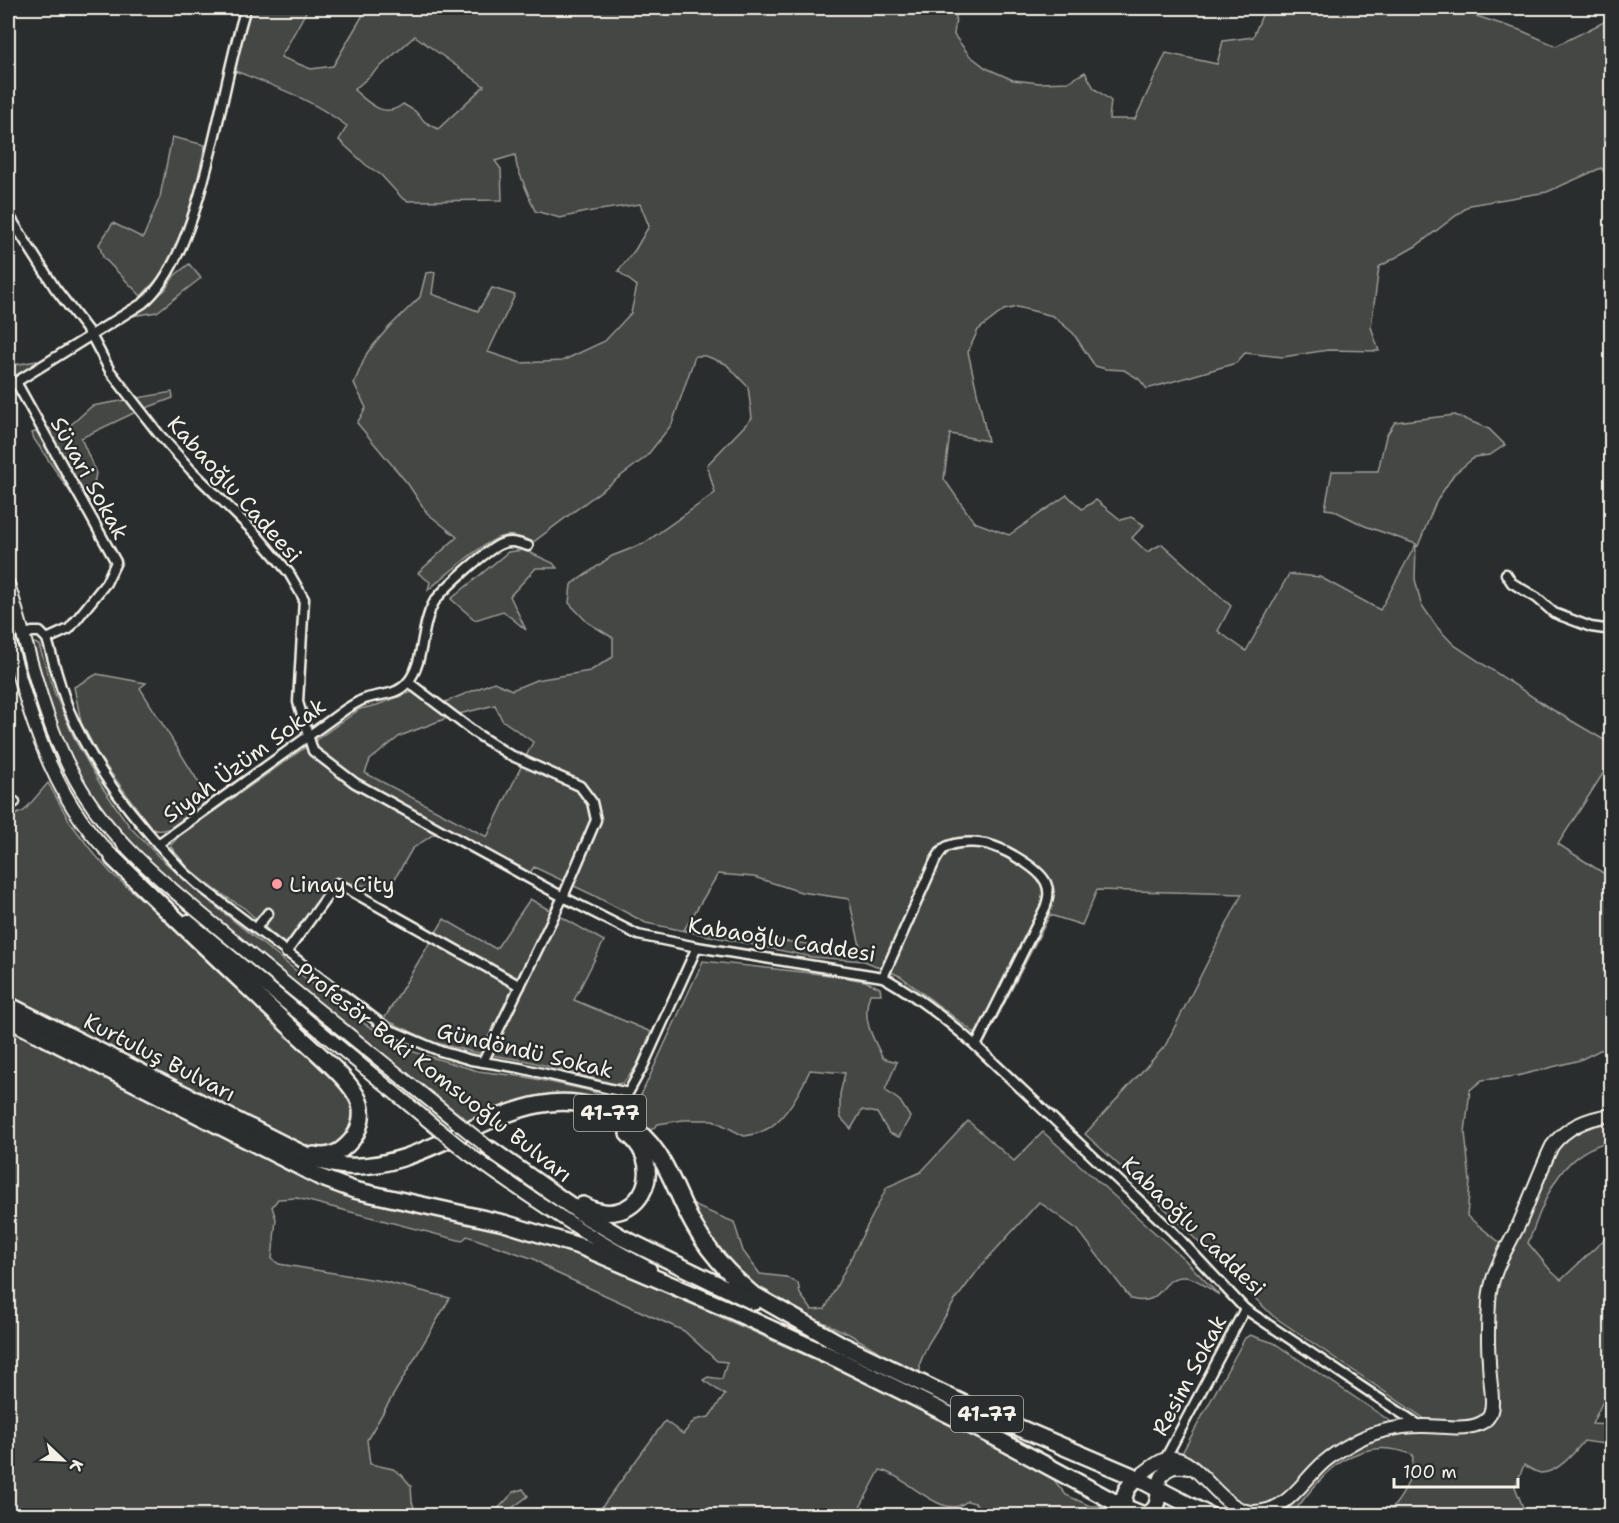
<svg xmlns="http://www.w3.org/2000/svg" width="1619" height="1523" font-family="'Shantell Sans',sans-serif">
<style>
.green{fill:#444645;stroke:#9c9c96;stroke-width:1.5;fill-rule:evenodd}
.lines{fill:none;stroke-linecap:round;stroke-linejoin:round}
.street-casing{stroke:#f4f1e8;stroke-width:13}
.secondary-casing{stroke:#f4f1e8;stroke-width:16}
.primary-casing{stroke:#f4f1e8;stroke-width:16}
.highway-casing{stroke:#f4f1e8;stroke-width:20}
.street{stroke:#2a2d2e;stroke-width:8}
.secondary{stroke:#2a2d2e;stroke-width:12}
.primary{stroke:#2a2d2e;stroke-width:12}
.highway{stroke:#2a2d2e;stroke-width:15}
.primary-bridge-casing{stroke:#f4f1e8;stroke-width:16;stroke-linecap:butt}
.primary-bridge{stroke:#2a2d2e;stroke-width:12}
.poi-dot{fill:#ff9aa2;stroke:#2a2d2e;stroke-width:2}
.labels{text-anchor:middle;stroke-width:4.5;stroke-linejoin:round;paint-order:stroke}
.shield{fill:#2a2d2e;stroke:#b7b6b0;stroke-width:1.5}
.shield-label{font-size:21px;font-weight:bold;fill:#f4f1e8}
.street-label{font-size:22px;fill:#f4f1e8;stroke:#2a2d2e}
.poi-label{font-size:22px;fill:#f4f1e8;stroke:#2a2d2e;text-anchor:start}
</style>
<rect width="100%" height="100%" fill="#2a2d2e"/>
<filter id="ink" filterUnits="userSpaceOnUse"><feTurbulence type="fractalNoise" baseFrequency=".0167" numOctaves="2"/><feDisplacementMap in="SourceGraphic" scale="12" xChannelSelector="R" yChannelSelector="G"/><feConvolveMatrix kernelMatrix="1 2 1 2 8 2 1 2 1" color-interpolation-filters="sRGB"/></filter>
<g filter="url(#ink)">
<g class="green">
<path d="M253,8H308L281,57L311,69L333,66L367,8H957L954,35L969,55L986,68L1013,80L1040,83L1068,82L1085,72L1094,88L1111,101L1109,119H1135L1166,53L1217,64L1223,41L1253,37L1265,8H1451L1520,30L1556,46L1610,19L1611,13V180L1601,168L1547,192L1470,205L1416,246L1379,267L1371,327L1379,351L1328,350L1283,357L1245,353L1236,363L1147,389L1139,379L1124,370L1106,369L1095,366L1073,333L1053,316L1017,307L1004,310L978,330L968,352L988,441L950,434L944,479L974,522L1009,535L1067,495L1082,509L1096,500L1121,520L1131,517L1144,525L1132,538L1147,552L1162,544L1231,606L1218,631L1246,651L1289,574L1320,577L1380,610L1416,544L1365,526L1333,510L1325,509L1332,471H1378L1386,436L1395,422L1455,415L1489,429L1505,445L1490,455L1475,457L1454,474L1436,502L1418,546L1416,545L1415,579L1421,604L1437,627L1454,645L1548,707L1611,744V761L1558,844L1611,878L1612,1049L1600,1050L1580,1060L1517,1076L1482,1080L1470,1090L1465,1132L1470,1182L1467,1216L1504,1246L1489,1272L1487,1408L1483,1417L1471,1424L1425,1419L1273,1316L1146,1190L1085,1134L1165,1046L1242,894L1097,890L1082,925L1050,915L985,1041L900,976L874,965L864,961L812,957L646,923L593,895L534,867L524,882L481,848L452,834H434L412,849L390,887L381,888L333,880L286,946L244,908L220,893L190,870L170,846L179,836L360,709L377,705L425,687L440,704L494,682L512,690L536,680L590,671L613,657V638L587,622L569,603L571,585L612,556L643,544L715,493L707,465L752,418L748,387L726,364L706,356H695L672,424L646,457L532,543C523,538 514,535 505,536C488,537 443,578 428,590L430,582L418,573L457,537L427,513L408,484L357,423L366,408L354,383L367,353L388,328L420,297L426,273L435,272L432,294L478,311L492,288L515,295L488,352L521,363L562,361L605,341L631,313L637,286L618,271L635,250L649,226L640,204L586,212L560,218L535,211L517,167L515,155L495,161L501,169L502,200L408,201L402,198L381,175L366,165L339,140L347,126C309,98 279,88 235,71L246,22ZM415,36L484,86L438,129L425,122L415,111L403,104C384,120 368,102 354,90ZM495,705L502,720L533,742L487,837L365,773L370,760L400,736L455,715ZM718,874L754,877L801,892L849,899L861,950L684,930Z"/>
<path d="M172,137L205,145C196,188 187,236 163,272C157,281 148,288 141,296L103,257L99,244L113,223L143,238L160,197Z"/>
<polygon points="189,264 201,278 157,312 132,316 165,290 174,276"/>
<polygon points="37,361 37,364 8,382 8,366"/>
<polygon points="172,392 173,398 138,411 81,438 96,473 92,496 72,495 34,439 32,433 46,428 65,430 92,406"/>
<polygon points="524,550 553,563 557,568 536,568 510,596 526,630 503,611 475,620 451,599 508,552"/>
<path d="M35,643L39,645L55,694L76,742L102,787L130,827L160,858L220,910L319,989L365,1024L414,1052L478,1071L526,1077L587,1090L635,1108L703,961L829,975L865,981L880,988L881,994H870C861,1018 872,1037 883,1058L897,1062L885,1090L900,1101L910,1117L899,1137L889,1133L877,1113L862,1110L851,1129L840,1117V1094L845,1073L810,1070C801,1090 785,1122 763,1131C758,1134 750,1135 744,1136L713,1120H683L658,1124L648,1133L585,1099L470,1122L406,1073L171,883L124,839L90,796L57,733L32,645Z"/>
<path d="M97,674L146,683L140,688L209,799C195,810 171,837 152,829L100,758L81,722L74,687Z"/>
<path d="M48,783L70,822L91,850L111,873L176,929L346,1093C361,1114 355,1120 346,1142L320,1152L303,1148L8,1000V818L24,811Z"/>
<polygon points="530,899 604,941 574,1000 651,1032 636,1067 623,1083 615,1084 528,1061 473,1052 433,1042 384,1019 444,919 496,949"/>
<path d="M8,1027L310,1181L340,1192L526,1235L564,1247L854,1377L946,1422L991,1444L1054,1480L1066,1495L1090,1506H1104L1117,1515L1038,1516L1028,1512L1024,1515H985L975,1503L967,1501C944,1523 906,1475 880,1470L856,1515H596L665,1421L683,1434L695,1420L709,1417L725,1395L703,1380L708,1377L722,1379L727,1362L717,1361L684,1331L554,1272L534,1259L467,1236L462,1241L297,1198L278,1199L272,1207L276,1219L272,1259L279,1264L382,1281L450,1298L367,1440L370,1464L393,1469L402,1475L411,1486L412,1502L417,1515H8Z"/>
<path d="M968,1121L1014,1161L1043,1132L1184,1259L1219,1295C1209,1289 1197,1278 1185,1277C1159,1275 1165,1308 1131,1299L1078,1230L1039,1202L981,1266L954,1302L928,1344L920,1363V1376L849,1334L794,1309L754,1286L719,1253L688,1203L734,1222L743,1251L760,1274L786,1277L798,1283L800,1294L812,1310L825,1309L887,1187L921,1172Z"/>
<path d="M1611,1121V1141C1558,1153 1546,1198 1528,1243L1552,1272L1561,1280L1611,1233V1384L1592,1424L1611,1425V1445L1584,1441C1574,1453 1558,1473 1541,1473C1535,1472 1529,1468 1524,1465L1515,1487L1526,1515H1386C1402,1499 1413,1478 1413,1455C1357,1432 1321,1474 1292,1515L1271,1516C1298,1507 1310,1479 1332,1461C1373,1428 1427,1431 1477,1429L1489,1426L1494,1414L1492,1350L1493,1301L1501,1270L1550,1162C1567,1131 1579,1129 1611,1121Z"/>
<polygon points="1250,1335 1274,1343 1393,1423 1369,1431 1289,1493 1267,1507 1238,1505 1219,1488 1199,1464 1181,1455 1245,1338"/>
<polygon points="523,1489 528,1496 503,1515 492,1515 514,1492"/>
</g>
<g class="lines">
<g class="street-casing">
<g id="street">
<path d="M8,214L55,288L91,335L110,371L158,433L191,470L257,535L289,573L304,599L298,702L313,751L355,783L563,897L638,935L697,947L883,977C917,996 947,1020 976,1046L1173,1232L1245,1309L1419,1425"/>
<polyline points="16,382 116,562 106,583 69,629 47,639"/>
<path d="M8,387L143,303C204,253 220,84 246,8"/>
<polyline points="1506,574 1512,583 1537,598 1554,613 1591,627 1612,630"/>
<path d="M22,636L32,632H40L47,639C54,663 60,687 69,710C90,761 122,803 158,844L346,709C351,706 357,702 362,700C378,693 396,697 408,682C425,661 420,628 433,604C440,591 488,549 501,544C510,540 519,543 528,546"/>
<polyline points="408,682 477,734 508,754 580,786 592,802 596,820 563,897 483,1062"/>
<polyline points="8,806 15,802"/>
<polyline points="158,844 183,871 201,887 388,1029 440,1051 471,1060 520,1068 628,1093 643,1066 697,947"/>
<polyline points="257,927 268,913"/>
<polyline points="286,953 337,883 520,986"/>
<path d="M883,977L935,861C939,855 942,847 951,845C962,841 982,842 993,846C1008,851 1040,869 1046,883C1050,892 1048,898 1046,906L976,1046"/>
<polyline points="1165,1459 1245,1309"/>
</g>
</g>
<g class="secondary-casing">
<g id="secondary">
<path d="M1137,1478C1145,1472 1154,1464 1163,1460C1194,1446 1217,1511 1253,1512C1288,1512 1301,1482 1324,1462C1332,1455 1342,1449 1351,1444C1370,1432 1398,1426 1421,1426C1440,1425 1467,1432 1483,1422C1490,1418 1492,1409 1492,1402C1492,1388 1489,1374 1489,1361C1487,1341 1488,1321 1489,1302C1490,1272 1508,1248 1520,1222C1531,1197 1540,1171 1552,1146C1566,1127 1588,1118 1612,1115"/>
<path d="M1159,1488C1159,1471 1172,1464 1188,1468"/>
</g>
</g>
<g class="primary-casing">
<g id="primary">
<path d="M8,584C30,650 41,718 76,780C112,845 174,891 230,938C306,1001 383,1062 459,1124"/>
<path d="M8,637C31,718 53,805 120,863"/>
<polyline points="188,921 438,1129"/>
<path d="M469,1154C527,1196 586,1236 650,1269"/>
</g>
</g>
<g class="highway-casing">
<g id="highway">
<path d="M113,858C172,916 232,972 292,1029C309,1046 345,1075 356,1095C366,1111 361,1132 347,1145C338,1154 327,1158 314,1155"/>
<path d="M8,1005L291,1148C309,1157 327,1165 347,1166C443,1172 527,1060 623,1120C665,1146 671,1184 693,1224C707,1250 728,1273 751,1293L839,1343"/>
<polyline points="8,1019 322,1178 354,1190 504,1223 582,1247 730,1310 839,1360 992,1436 1124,1507 1146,1516"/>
<polyline points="490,1149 584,1215 623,1238 754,1302"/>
<path d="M583,1205C634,1234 672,1171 628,1134"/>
<polyline points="832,1340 975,1409 1137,1478 1210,1516"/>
<path d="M1124,1507C1123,1493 1127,1487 1137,1478"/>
<path d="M1146,1515C1158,1510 1159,1501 1159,1488"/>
</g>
</g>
<use href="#street" class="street"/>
<use href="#secondary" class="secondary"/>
<use href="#primary" class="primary"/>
<use href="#highway" class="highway"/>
<g class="primary-bridge-casing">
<g id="primary-bridge">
<polyline points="459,1124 490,1149"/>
<polyline points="438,1129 469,1154"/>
</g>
</g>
<use href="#primary-bridge" class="primary-bridge"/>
</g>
</g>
<circle class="poi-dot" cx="277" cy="884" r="6"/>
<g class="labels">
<g class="shield">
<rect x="574" y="1095" width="72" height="36" rx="4.5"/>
<rect x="951" y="1396" width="72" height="36" rx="4.5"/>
</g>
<g class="shield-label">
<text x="610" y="1120">41-77</text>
<text x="987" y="1421">41-77</text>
</g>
<g class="street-label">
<text transform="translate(90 478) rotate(61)" y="8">Süvari Sokak</text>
<text transform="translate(235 489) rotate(48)" y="8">Kabaoğlu Cadeesi</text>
<text transform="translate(244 760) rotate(-36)" y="8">Siyah Üzüm Sokak</text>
<text transform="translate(782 939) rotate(9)" y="8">Kabaoğlu Caddesi</text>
<text transform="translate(525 1050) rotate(13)" y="8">Gündöndü Sokak</text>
<text transform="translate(160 1057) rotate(27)" y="8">Kurtuluş Bulvarı</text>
<text transform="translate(435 1072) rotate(38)" y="8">Profesör Baki Komsuoğlu Bulvarı</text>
<text transform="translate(1194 1226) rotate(44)" y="8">Kabaoğlu Caddesi</text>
<text transform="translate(1189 1375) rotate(-62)" y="8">Resim Sokak</text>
</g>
<g class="poi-label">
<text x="289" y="892">Linay City</text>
</g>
</g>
<rect width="1619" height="1523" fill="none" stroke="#2a2d2e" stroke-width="30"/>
<rect x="15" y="15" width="1589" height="1493" fill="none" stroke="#f4f1e8" stroke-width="2" filter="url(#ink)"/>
<g transform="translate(63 1460) rotate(113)" stroke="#2a2d2e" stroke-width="4.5" paint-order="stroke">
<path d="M0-4.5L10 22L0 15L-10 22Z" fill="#f4f1e8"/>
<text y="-9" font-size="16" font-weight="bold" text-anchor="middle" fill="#f4f1e8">K</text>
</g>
<path d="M1394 1478v9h124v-9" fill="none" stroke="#f4f1e8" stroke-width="3"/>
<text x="1403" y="1478" font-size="18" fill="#f4f1e8" stroke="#2a2d2e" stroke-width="4.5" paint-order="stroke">100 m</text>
</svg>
